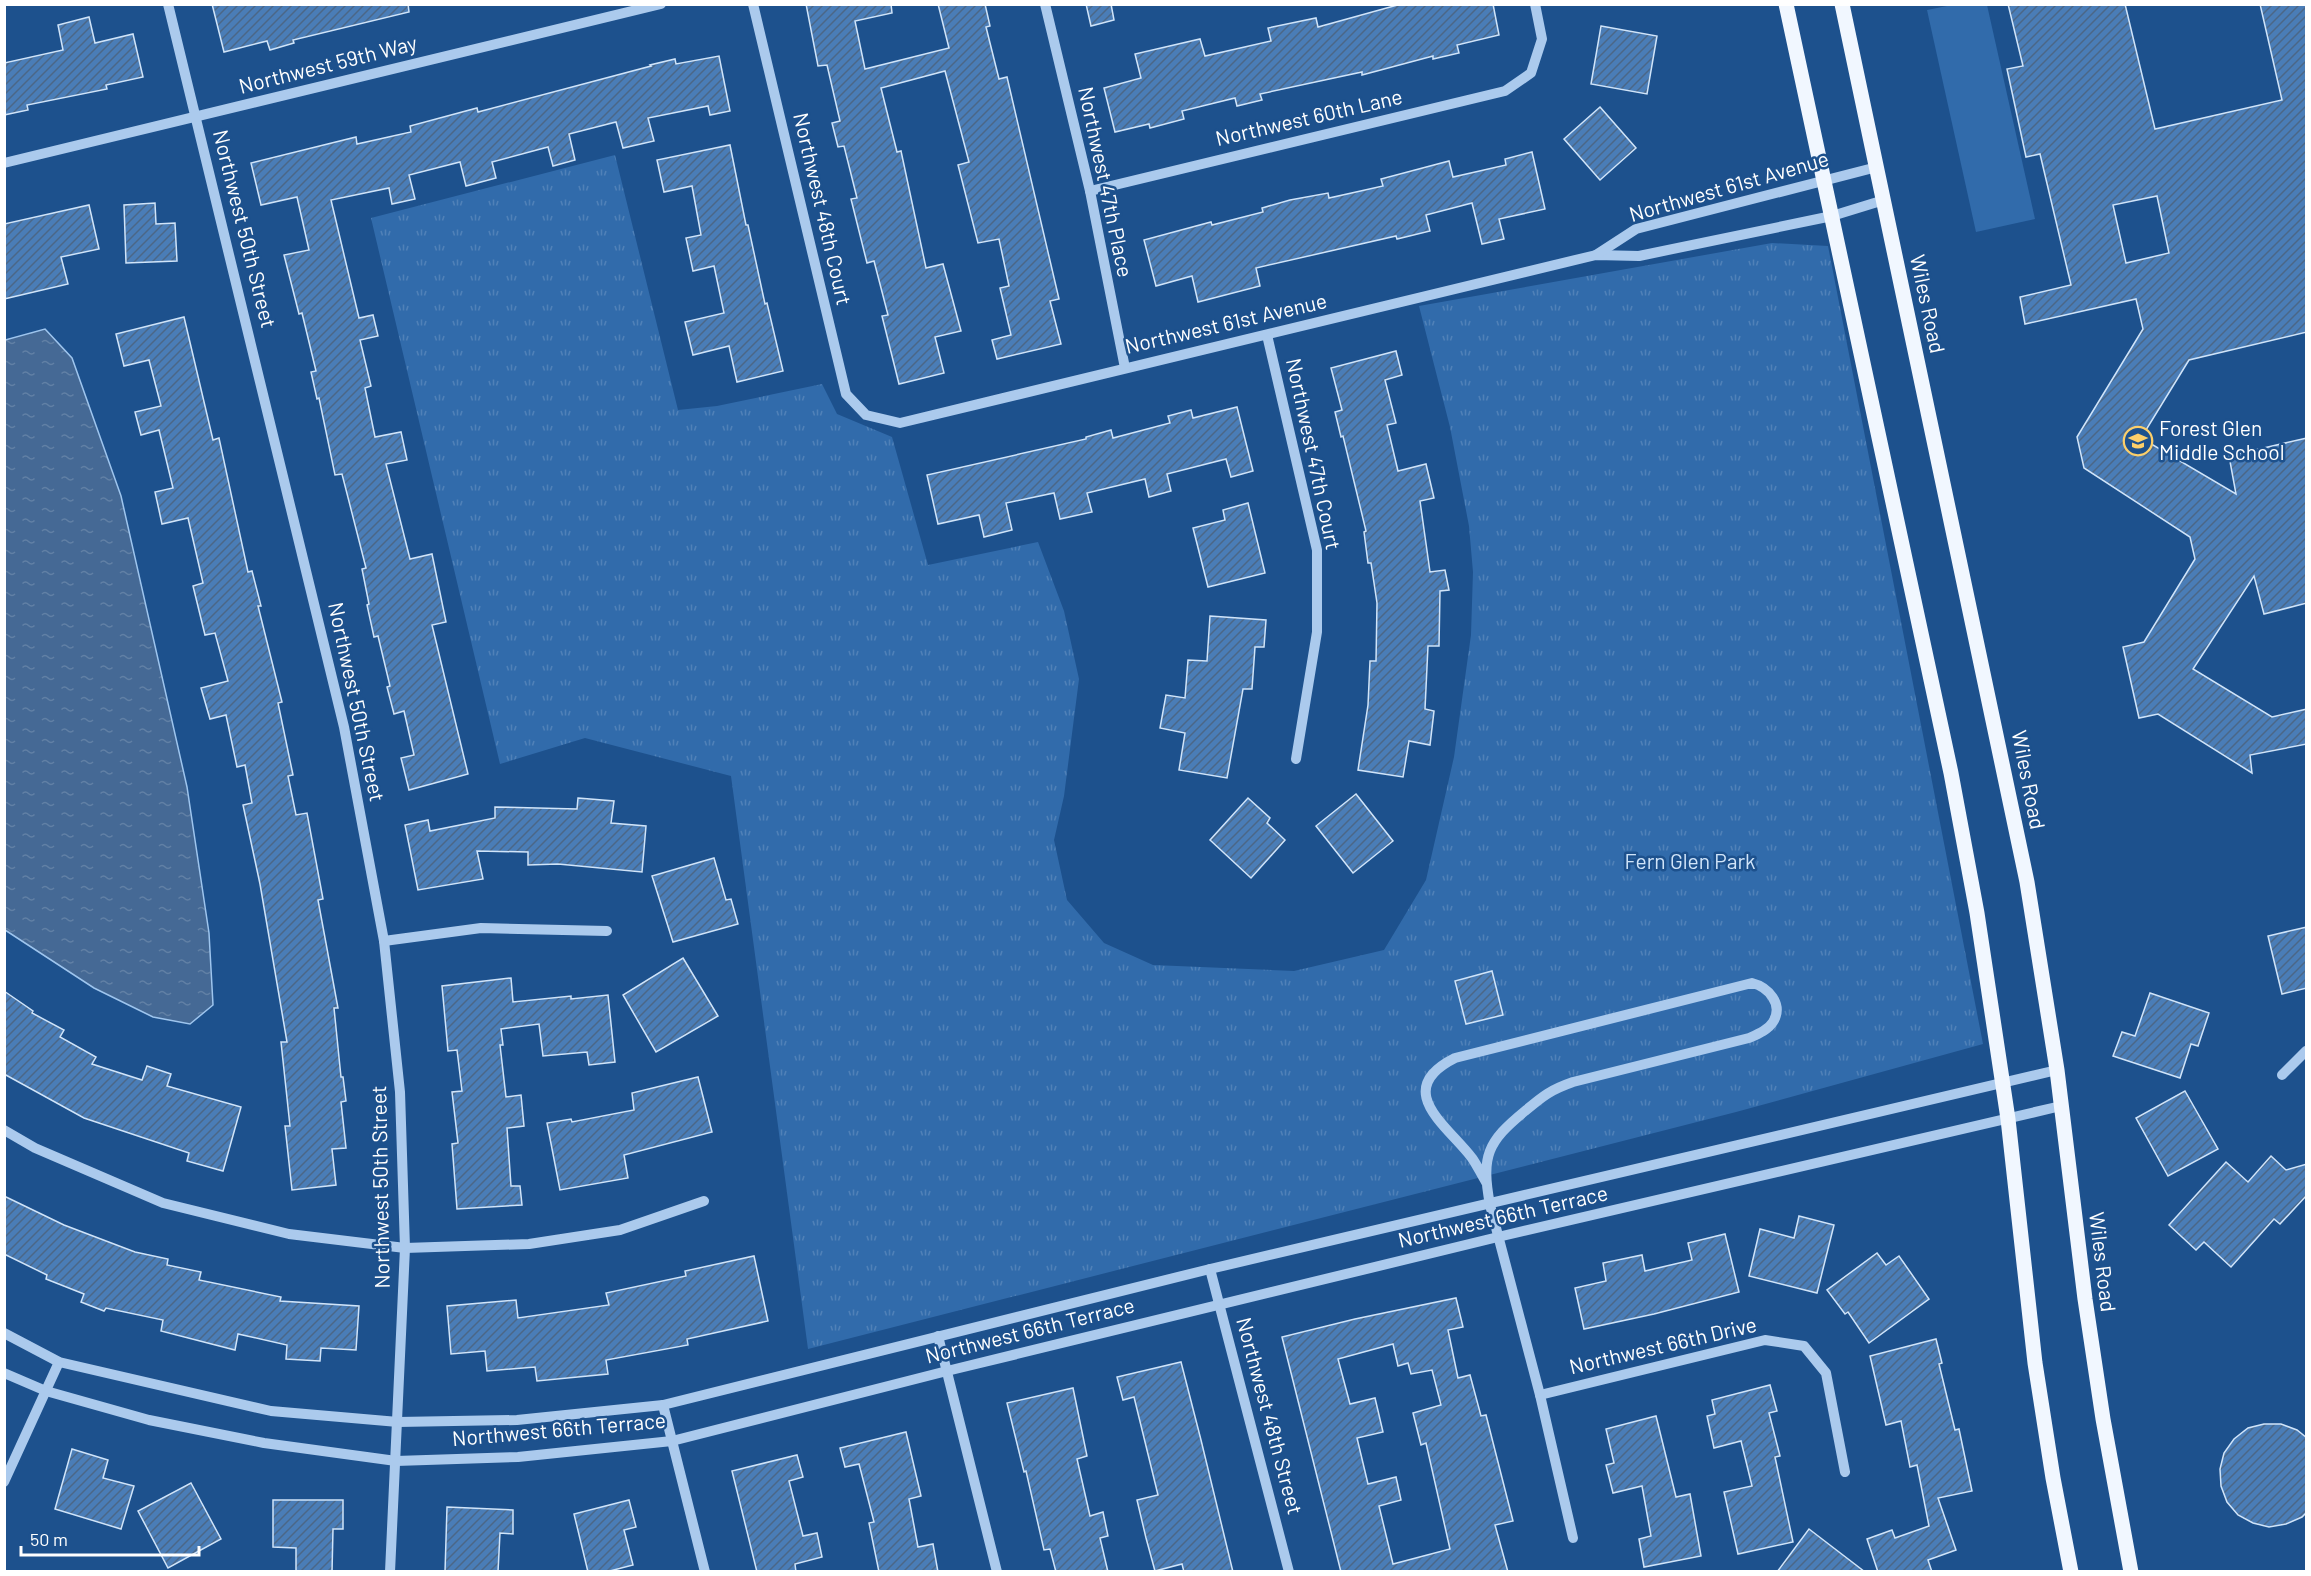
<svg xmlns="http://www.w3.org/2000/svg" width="2311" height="1576" font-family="Barlow,sans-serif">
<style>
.grass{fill:#316bab}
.park{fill:url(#park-tufts)}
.water{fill:url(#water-ripples);stroke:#9ec5ee;stroke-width:1.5}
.building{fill:url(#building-hatch);stroke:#d0e4f9;stroke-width:1.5;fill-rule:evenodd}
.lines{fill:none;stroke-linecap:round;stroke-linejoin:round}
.minor{stroke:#abcaed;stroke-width:10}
.major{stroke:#f1f7ff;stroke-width:15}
.labels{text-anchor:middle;stroke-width:5;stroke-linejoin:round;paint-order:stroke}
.street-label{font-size:21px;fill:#fff;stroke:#1d518d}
.poi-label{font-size:21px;fill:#fff;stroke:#1d518d;text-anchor:start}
.park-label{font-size:21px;fill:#d0e4f9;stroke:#1d518d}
</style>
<defs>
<pattern id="park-tufts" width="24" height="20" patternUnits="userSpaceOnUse" patternTransform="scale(1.5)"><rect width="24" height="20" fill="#316bab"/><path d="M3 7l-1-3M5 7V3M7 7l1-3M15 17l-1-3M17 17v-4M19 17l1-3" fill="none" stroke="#5081b8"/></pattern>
<pattern id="water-ripples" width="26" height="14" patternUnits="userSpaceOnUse" patternTransform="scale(1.5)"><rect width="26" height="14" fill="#456995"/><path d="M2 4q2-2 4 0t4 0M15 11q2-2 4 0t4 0" fill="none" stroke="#6180a5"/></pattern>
<pattern id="building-hatch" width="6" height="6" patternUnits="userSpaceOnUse" patternTransform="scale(1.5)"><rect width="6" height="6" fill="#4a7db7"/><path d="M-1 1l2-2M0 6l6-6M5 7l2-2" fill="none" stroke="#4b6787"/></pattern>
</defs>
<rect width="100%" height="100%" fill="#1d518d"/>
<polygon class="grass" points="1957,4 1987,5 2035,219 1976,232 1927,10"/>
<polygon class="park" points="615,155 678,410 717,406 822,384 837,414 892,437 928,565 1038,542 1064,611 1079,679 1064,796 1054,840 1067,900 1104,943 1153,965 1294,971 1384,950 1426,880 1454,757 1471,635 1473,572 1469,526 1450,427 1419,306 1772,243 1828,246 1983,1044 1736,1112 808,1349 731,776 585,738 500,764 371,218"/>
<polygon class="water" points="45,329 72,358 121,496 187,787 209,933 213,1005 190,1024 153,1017 94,988 5,930 5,340"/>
<g class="building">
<polygon points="212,4 408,4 409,12 293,40 294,43 270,50 267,41 224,52"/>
<polygon points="806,4 891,4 892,13 855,21 865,69 949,48 938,4 985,4 990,26 986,27 999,79 1007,77 1059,299 1050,301 1061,344 997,359 992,340 1011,335 1000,288 1009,286 999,239 978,243 958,165 969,162 945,71 881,88 897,152 901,151 926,268 943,264 961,331 935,337 944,373 899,384 882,316 888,315 874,261 867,263 851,199 857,198 844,146 838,147 832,123 840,121 827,65 818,66"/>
<polygon points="1086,4 1111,4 1114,20 1091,26"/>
<polygon points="1401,4 1493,4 1499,35 1457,45 1459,53 1433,59 1433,56 1362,75 1362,72 1260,94 1262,100 1237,106 1235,98 1182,111 1184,119 1150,128 1149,124 1115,132 1104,88 1141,78 1135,54 1200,39 1205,56 1271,41 1268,28 1316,18 1318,27"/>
<path d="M2008,4H2125L2155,129L2282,100L2260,4H2307V332L2189,360L2141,438L2236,494L2229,456L2307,438V603L2264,614L2254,576L2193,669L2272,717L2307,709V744L2250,755L2252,773L2158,714L2139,718L2123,647L2144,642L2195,559L2190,537L2084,468L2077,437L2143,329L2136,299L2025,324L2020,297L2071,285L2040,154L2026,157L2007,69L2023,66ZM2157,196L2169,253L2126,263L2113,205Z"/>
<polygon points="89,17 95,43 133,34 143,77 106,85 107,89 27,105 28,110 4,115 4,63 63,50 58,25"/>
<polygon points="1601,26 1657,36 1647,94 1591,84"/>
<polygon points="719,56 730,111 710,115 708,106 648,118 654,141 623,148 616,122 569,134 575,160 553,166 548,147 492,162 496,178 466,186 460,162 409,175 415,199 392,204 389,188 331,200 359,318 373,315 378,336 360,340 371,386 365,388 375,437 401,432 407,460 386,464 410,559 432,554 446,622 432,625 468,774 409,790 401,758 414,755 404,711 394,714 387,687 390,686 378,636 374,637 367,605 369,604 362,569 366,568 342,474 335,475 319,398 317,399 311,372 316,371 302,313 299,314 284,255 309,250 297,197 261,205 251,163 356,137 357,144 411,132 410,126 477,108 478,112 651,66 650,65 675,59 676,64"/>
<polygon points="1600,107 1636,148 1600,180 1564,139"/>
<polygon points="730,145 746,225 748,225 765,304 767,303 783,371 737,382 729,346 693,355 685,322 724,313 714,266 693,271 686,238 701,235 692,186 664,192 657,160"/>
<polygon points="1532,152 1545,209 1499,219 1504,239 1482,244 1472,203 1426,215 1430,231 1397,239 1396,236 1256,268 1260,286 1198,302 1192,276 1156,286 1144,240 1211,222 1212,225 1263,212 1262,208 1290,200 1328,193 1329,198 1383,186 1381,179 1449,161 1453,177 1506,165 1505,159"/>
<polygon points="155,203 156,224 175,223 177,261 126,263 124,205"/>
<polygon points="89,205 99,249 61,257 68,284 4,299 4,224"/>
<polygon points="184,317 213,440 219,438 248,572 252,571 261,606 258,606 282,702 278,703 293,775 288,776 296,815 307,813 323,899 318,900 338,1008 334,1008 341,1077 343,1077 346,1101 341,1102 346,1148 332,1149 336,1185 292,1190 285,1126 290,1126 281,1042 287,1042 260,884 243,805 252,803 245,765 237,767 226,715 210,719 201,688 228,681 215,633 205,635 193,586 203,583 188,518 162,524 155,492 173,488 159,430 141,435 135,412 161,406 149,360 124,366 116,334"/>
<polygon points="1396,351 1402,375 1385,380 1396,423 1387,425 1398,471 1426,464 1434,498 1420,501 1430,572 1445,570 1449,590 1440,591 1439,646 1428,646 1425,709 1434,711 1430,745 1409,741 1403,777 1358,770 1368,705 1370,661 1376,661 1377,603 1371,563 1368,563 1364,532 1366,531 1343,436 1341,437 1335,412 1342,410 1331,368"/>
<polygon points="1237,407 1253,471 1231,477 1226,459 1167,474 1171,491 1149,497 1145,479 1087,493 1092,512 1060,519 1054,493 1006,503 1012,530 984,537 979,515 938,524 927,475 1086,439 1086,437 1111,430 1113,438 1170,423 1168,416 1191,410 1193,418"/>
<polygon points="1248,503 1265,573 1208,587 1193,528 1225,520 1223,510"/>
<polygon points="1210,616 1266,620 1264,647 1255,647 1252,689 1243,689 1227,778 1179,770 1185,733 1160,728 1166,695 1185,698 1188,660 1207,661"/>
<polygon points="1356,794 1393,841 1353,873 1316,826"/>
<polygon points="578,798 614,801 611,823 646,826 642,872 558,864 528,865 528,852 477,851 483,879 418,890 405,825 428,820 430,831 495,818 495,807 577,809"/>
<polygon points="1248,798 1270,818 1267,823 1285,840 1251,878 1210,840"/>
<polygon points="714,858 726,900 731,899 738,924 673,942 652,876"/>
<polygon points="2307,927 2307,988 2282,994 2268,936"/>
<polygon points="683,958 718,1016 656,1052 623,995"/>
<polygon points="1492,971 1503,1015 1466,1024 1455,981"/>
<polygon points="511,978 513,1002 571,996 571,999 608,995 615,1062 589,1065 587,1052 543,1056 539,1024 501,1029 503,1045 500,1045 506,1097 521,1095 524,1126 507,1128 511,1186 520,1186 522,1205 457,1209 452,1144 458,1143 452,1092 462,1091 457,1050 448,1051 442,986"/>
<polygon points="4,991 33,1011 32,1013 64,1030 60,1037 96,1057 92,1064 142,1080 147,1066 171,1074 167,1086 241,1107 223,1171 187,1161 189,1153 84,1118 4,1074"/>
<polygon points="2150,993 2209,1013 2198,1046 2191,1044 2180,1078 2113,1056 2122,1032 2135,1036"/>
<polygon points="698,1077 712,1132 624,1155 628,1178 560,1190 547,1123 571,1119 572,1122 634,1110 632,1093"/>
<polygon points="2185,1091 2218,1149 2168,1176 2136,1118"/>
<polygon points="2271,1156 2286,1170 2307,1164 2307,1195 2280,1224 2274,1219 2231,1267 2204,1242 2196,1250 2169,1225 2226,1162 2248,1182"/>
<polygon points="4,1196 64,1225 135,1252 168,1259 167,1265 201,1272 199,1280 281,1297 280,1301 359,1306 356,1350 321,1348 320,1361 286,1359 287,1345 238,1334 235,1350 161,1331 163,1320 106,1308 104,1311 81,1302 84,1294 46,1279 47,1275 4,1254"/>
<polygon points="1799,1216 1834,1225 1817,1293 1749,1276 1760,1229 1794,1238"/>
<polygon points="1725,1234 1739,1292 1654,1314 1584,1329 1575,1288 1606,1281 1603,1263 1642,1255 1645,1271 1692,1260 1688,1243"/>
<polygon points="1877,1253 1886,1265 1899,1256 1929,1299 1869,1343 1848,1312 1845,1314 1827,1290"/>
<polygon points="754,1256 768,1321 687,1339 688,1345 606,1360 608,1374 537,1381 535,1367 487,1371 485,1351 451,1354 447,1306 516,1300 518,1318 609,1305 606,1293 686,1276 685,1271"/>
<path d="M1456,1298L1463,1327L1448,1330L1458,1378L1470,1375L1481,1416L1486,1415L1513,1521L1495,1525L1508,1572H1341L1282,1337L1355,1319ZM1393,1344L1398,1366L1408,1363L1411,1374L1432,1370L1441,1405L1413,1413L1421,1445L1426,1443L1450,1549L1393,1564L1379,1506L1401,1500L1396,1477L1368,1484L1357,1438L1383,1432L1375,1398L1350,1404L1338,1359Z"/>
<polygon points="1936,1339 1942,1363 1939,1364 1955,1430 1959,1429 1972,1491 1938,1498 1956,1550 1928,1560 1932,1572 1878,1572 1867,1539 1892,1530 1895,1538 1929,1526 1917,1465 1910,1467 1901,1421 1886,1425 1870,1356"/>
<polygon points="1181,1362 1201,1440 1233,1572 1184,1572 1182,1564 1155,1571 1146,1538 1137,1500 1158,1495 1134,1397 1123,1400 1117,1377"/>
<polygon points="1770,1385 1777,1411 1769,1413 1780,1456 1775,1457 1793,1542 1738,1554 1724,1492 1752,1486 1741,1441 1714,1448 1707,1416 1715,1414 1712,1400"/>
<polygon points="1073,1388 1087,1456 1077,1459 1090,1516 1103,1512 1108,1536 1100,1538 1108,1572 1056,1572 1050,1549 1044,1550 1026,1471 1024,1472 1007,1403"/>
<polygon points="1656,1416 1676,1497 1690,1494 1701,1556 1644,1567 1639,1539 1651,1536 1642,1486 1613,1493 1606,1465 1614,1463 1606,1429"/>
<polygon points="2264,1424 2281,1424 2297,1430 2307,1438 2307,1512 2302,1517 2286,1524 2269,1527 2253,1523 2238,1515 2227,1502 2221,1486 2220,1469 2224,1453 2234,1439 2248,1428"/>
<polygon points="906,1432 921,1496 909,1499 918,1547 933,1544 938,1572 879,1572 869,1523 874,1522 859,1464 845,1467 840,1448"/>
<polygon points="72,1449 108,1460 103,1478 134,1486 121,1529 55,1509"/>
<polygon points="797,1455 803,1477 789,1481 803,1536 817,1533 822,1557 795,1564 796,1572 757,1572 732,1471"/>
<polygon points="191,1483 221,1539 168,1568 138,1511"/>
<polygon points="273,1500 343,1500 343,1529 333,1529 332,1572 296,1572 296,1548 273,1547"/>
<polygon points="629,1500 636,1527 624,1530 633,1565 606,1572 588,1572 574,1514"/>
<polygon points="447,1507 513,1510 513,1534 500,1533 498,1572 445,1572"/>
<polygon points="1809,1529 1865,1572 1777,1572"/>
</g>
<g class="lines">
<g class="minor">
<polyline points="168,4 344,727 384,941 400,1092 405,1248 390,1572"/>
<polyline points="753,4 846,394 866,415 900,423 1596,255 1639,256 1832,216 1884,200"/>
<polyline points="1045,4 1090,191 1125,368"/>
<polyline points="4,163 661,4"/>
<polyline points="1090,191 1505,91 1531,73 1542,39 1535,4"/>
<polyline points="1596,255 1636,229 1877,167"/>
<polyline points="1267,335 1317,550 1317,632 1296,759"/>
<polyline points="384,941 481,928 607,931"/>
<polyline points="2282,1075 2306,1051"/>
<polyline points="4,1130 35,1148 163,1203 289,1234 405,1248 529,1244 620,1230 704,1201"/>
<path d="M1486,1182C1481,1174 1477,1165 1472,1158C1448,1126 1391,1090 1455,1058L1752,983C1768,987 1784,1004 1773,1022C1768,1030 1758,1034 1749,1038L1573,1082C1550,1090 1543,1096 1525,1111C1487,1142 1481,1156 1490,1205L1540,1395L1573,1538"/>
<polyline points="1210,1269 1289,1572"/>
<polyline points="4,1333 59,1362 271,1411 398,1422 517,1420 663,1405 1210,1269 2057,1070"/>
<polyline points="938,1336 997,1572"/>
<polyline points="4,1373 46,1391 149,1420 264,1443 396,1461 518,1457 672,1441 947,1371 1498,1237 2061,1106"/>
<polyline points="1540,1395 1765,1340 1804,1346 1826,1373 1845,1472"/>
<polyline points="663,1405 705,1572"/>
<polyline points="4,1482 59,1362"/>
</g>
<g class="major">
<polyline points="1786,4 1951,773 1977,913 2008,1119 2035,1363 2053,1478 2071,1572"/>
<polyline points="1842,4 2027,882 2057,1070 2085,1299 2103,1419 2131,1572"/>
</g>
</g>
<defs>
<g id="school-ring" transform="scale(1.5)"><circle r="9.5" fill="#1d518d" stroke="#fccf6a" stroke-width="1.5"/><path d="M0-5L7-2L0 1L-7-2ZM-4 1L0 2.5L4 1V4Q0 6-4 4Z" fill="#fccf6a"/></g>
</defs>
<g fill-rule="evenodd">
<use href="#school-ring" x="2138" y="441"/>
</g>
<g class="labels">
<g class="street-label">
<text transform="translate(328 65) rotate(-14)" y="7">Northwest 59th Way</text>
<text transform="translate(1309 118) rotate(-13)" y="7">Northwest 60th Lane</text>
<text transform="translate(1105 182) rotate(78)" y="7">Northwest 47th Place</text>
<text transform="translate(1729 187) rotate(-16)" y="7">Northwest 61st Avenue</text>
<text transform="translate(822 209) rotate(77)" y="7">Northwest 48th Court</text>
<text transform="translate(244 229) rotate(76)" y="7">Northwest 50th Street</text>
<text transform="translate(1927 304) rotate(78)" y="7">Wiles Road</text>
<text transform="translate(1226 324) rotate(-13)" y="7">Northwest 61st Avenue</text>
<text transform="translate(1313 454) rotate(78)" y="7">Northwest 47th Court</text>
<text transform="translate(356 702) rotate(78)" y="7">Northwest 50th Street</text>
<text transform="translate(2028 780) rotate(79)" y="7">Wiles Road</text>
<text transform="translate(381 1187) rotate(-91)" y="7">Northwest 50th Street</text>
<text transform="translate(1503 1217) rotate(-13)" y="7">Northwest 66th Terrace</text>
<text transform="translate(2102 1262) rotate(83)" y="7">Wiles Road</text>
<text transform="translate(1030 1331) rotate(-14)" y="7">Northwest 66th Terrace</text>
<text transform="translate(1663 1346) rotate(-13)" y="7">Northwest 66th Drive</text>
<text transform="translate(1269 1416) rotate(75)" y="7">Northwest 48th Street</text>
<text transform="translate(559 1430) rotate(-5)" y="7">Northwest 66th Terrace</text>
</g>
<g class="poi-label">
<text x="2159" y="436">Forest Glen<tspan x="2159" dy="24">Middle School</tspan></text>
</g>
<g class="park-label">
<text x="1690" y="869">Fern Glen Park</text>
</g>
</g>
<rect width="2311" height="1576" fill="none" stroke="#ffffff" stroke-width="12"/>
<path d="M21 1546v9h178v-9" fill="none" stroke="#ffffff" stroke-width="3"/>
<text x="30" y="1546" font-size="18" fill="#ffffff" stroke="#1d518d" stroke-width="4.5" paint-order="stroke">50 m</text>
</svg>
